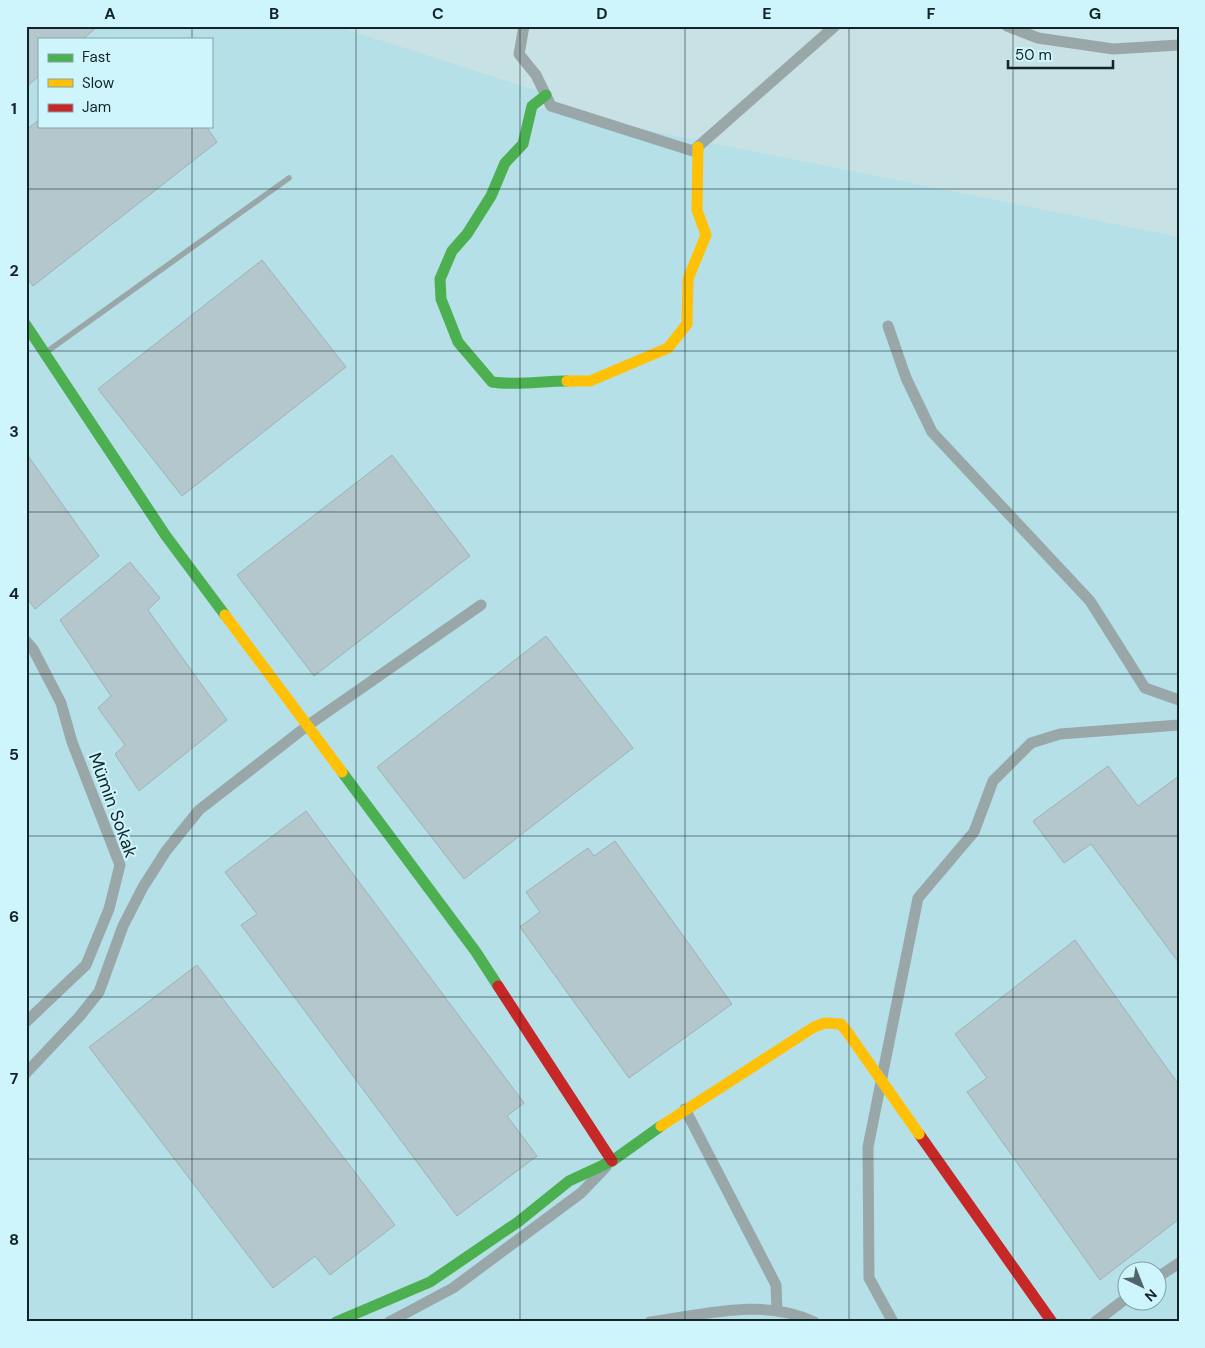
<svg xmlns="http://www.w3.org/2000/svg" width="1205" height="1348" font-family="'DM Sans',sans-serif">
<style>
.built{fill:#b5e0e8;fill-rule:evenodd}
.building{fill:#b4c7cc;stroke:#9fb1b7}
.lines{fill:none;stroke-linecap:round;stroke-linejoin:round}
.lane{stroke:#9aa7a9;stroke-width:5.5}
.street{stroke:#9aa7a9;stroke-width:11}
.fast{stroke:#4caf50;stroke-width:11}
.slow{stroke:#ffc107;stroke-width:11}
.jam{stroke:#c62828;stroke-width:11}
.slow-bridge{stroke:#ffc107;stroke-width:11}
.grid{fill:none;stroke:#122428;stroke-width:1;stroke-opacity:0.55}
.labels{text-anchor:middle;stroke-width:4;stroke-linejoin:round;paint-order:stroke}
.street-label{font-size:18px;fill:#122428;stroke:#cff5fc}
.neatline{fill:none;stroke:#122428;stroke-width:2}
.grid-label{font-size:16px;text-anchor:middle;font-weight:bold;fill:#122428}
</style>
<rect width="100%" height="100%" fill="#c7e1e5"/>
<path class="built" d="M26,26H336L541,92L533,107L1179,237V1322H26ZM39,39H211V126H39ZM1128,1270H1158V1300H1128Z"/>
<g class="building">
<polygon points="26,26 98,26 83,39 39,39 39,76 26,87"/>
<polygon points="39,120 39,126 206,126 217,142 33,286 26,277 26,130"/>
<polygon points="262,260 346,367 182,496 98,389"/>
<polygon points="26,453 99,556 35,609 26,597"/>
<polygon points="392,455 470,556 314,676 237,575"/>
<polygon points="130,562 160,598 148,610 227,720 139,791 115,754 125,745 98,708 111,696 60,620"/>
<polygon points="546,636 633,748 464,879 377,767"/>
<polygon points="1108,766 1138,806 1179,776 1179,963 1091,844 1064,863 1033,821"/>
<polygon points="306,811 524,1103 507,1116 537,1156 457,1216 241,925 257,914 225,872"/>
<polygon points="615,841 732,1004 629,1078 520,927 540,912 526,892 588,848 594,856"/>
<polygon points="1075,940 1179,1085 1179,1219 1100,1280 967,1092 987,1078 955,1034"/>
<polygon points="197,965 395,1225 330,1275 315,1256 273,1288 89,1047"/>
</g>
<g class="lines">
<polyline class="lane" points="45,353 289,178"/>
<g class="street">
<polyline points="524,26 519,54 536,75 551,106 693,151 835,26"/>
<polyline points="1007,26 1038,38 1113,49 1179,45"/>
<polyline points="888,326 906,378 932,432 1090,601 1145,688 1179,700"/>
<polyline points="26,641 33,649 61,703 72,742 120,865 109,909 86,965 26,1022"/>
<polyline points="26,1073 79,1017 99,992 123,926 143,887 166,851 199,810 307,726 481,605"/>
<polyline points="685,1109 776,1285 777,1311"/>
<polyline points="1158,1277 1179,1263"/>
<polyline points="389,1322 453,1288 581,1193 606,1167"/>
<path d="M650,1322C703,1315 764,1297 814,1322"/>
<polyline points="893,1322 869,1278 868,1147 918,898 974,832 993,781 1031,743 1060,734 1179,725"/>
<polyline points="1095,1322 1128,1297"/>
</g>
<g class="fast">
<path d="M546,95L532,106L523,144L505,163L491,196L467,234L452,251L440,279L441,299L458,342L492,382C517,386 541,381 567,381"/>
<polyline points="26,325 166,536 225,615"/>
<polyline points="342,772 476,952 498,986"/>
<polyline points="336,1322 430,1282 518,1222 569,1181 612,1161 661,1126"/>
</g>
<g class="slow">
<polyline points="567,381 590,381 668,348 687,324 688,279 706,235 697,210 698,147"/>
<polyline points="225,615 342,772"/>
<polyline points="661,1126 814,1027 825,1023 841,1024 848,1033"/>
</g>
<g class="jam">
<polyline points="498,986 612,1161"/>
<polyline points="919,1134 1052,1322"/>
</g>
<polyline class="slow-bridge" points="848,1033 919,1134"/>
</g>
<path class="grid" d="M192,26V39M356,26V1322M520,26V1322M685,26V1322M849,26V1322M1013,26V1322M192,126V1322M26,189H1179M26,351H1179M26,512H1179M26,674H1179M26,836H1179M26,997H1179M26,1159H1179"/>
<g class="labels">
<g class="street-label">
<text transform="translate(113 805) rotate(70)" y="6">Mümin Sokak</text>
</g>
</g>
<rect width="1205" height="1348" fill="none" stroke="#cff5fc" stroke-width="55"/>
<rect x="38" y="38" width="175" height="90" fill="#cff5fc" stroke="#83a1a7"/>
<rect x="48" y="54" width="25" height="8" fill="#4caf50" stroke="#83a1a7"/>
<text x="82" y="62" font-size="15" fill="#122428">Fast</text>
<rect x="48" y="79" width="25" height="8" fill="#ffc107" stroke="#83a1a7"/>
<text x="82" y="88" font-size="15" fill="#122428">Slow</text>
<rect x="48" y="104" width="25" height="8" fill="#c62828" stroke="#83a1a7"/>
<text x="82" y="112" font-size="15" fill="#122428">Jam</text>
<g transform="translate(1142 1286) rotate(137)"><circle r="24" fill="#cff5fc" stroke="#83a1a7"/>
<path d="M0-4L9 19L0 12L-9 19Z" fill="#51666a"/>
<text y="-8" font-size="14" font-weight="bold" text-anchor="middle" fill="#122428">N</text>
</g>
<path d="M1008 60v8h105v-8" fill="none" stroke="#122428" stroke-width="2.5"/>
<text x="1015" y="60" font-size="15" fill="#122428" stroke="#cff5fc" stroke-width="4" paint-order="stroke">50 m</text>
<rect x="28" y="28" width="1150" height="1292" class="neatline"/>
<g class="grid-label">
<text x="110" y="19">A</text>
<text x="274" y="19">B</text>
<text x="438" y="19">C</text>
<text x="602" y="19">D</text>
<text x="767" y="19">E</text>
<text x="931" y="19">F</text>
<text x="1095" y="19">G</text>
<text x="14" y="114">1</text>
<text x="14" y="276">2</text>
<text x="14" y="437">3</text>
<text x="14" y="599">4</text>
<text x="14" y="760">5</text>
<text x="14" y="922">6</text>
<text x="14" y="1084">7</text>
<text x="14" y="1245">8</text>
</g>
</svg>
